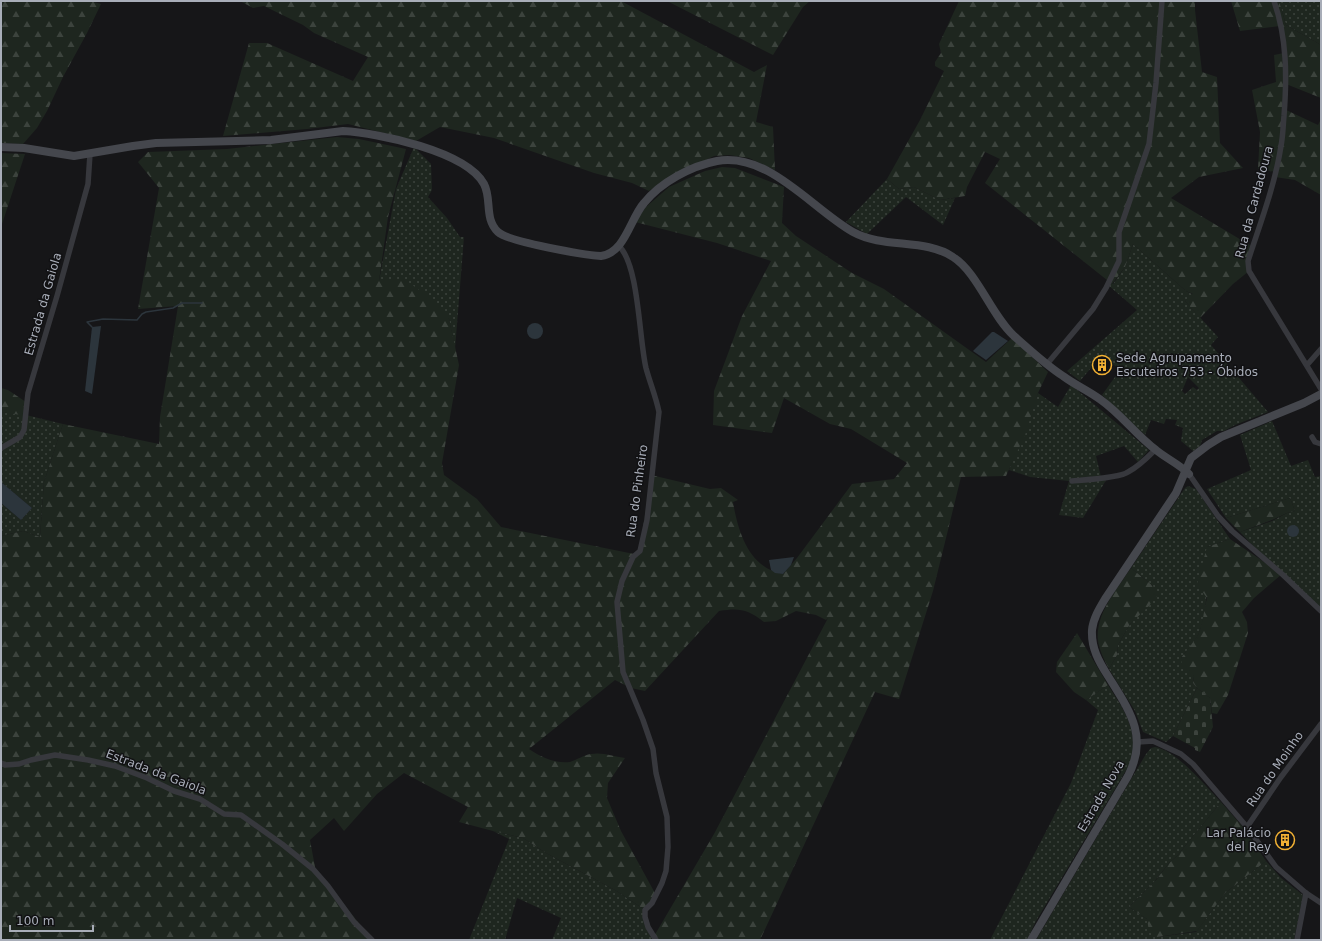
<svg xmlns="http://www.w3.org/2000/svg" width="1322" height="941" font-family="'DejaVu Sans',sans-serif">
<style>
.grass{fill:url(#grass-dots);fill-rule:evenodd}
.forest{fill:url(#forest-firs)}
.cemetery{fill:url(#cemetery-stones)}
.water{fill:#2c353c}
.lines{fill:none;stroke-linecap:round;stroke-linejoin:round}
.stream{stroke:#2c353c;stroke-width:1.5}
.street{stroke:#37383d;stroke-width:5.5}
.secondary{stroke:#45474d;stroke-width:8}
.labels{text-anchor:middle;stroke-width:3;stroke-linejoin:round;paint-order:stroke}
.street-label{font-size:12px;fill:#a8adb8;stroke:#111113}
.poi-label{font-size:12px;fill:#a8adb8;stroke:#111113;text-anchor:start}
</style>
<defs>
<pattern id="grass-dots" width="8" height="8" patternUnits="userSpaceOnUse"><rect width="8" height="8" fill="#1e261f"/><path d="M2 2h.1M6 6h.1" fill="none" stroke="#3c433d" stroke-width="1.8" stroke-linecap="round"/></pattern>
<pattern id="forest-firs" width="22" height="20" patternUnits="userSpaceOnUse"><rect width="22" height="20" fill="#1e261f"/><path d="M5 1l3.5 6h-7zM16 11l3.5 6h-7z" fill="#3c433d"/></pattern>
<pattern id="cemetery-stones" width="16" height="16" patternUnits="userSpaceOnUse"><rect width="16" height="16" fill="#1e261f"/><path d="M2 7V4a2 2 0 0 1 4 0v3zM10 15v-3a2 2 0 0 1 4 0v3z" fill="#3c433d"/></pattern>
</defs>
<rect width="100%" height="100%" fill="#161618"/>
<g class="grass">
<polygon points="1279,1 1321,1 1321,45 1286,25"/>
<polygon points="414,147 431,164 432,190 428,197 447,218 460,237 464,237 455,349 449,319 379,281 396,189"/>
<polygon points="887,179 899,189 914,187 940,200 955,198 943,225 906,197 867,234 846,222"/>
<path d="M1133,244L1186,291L1194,295L1185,301L1218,337L1211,345L1268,412L1235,425L1224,431H1217L1202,440L1200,446L1193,451L1181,441L1183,428L1175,425L1177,420L1166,419L1164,424L1151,420L1145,435L1102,395L1120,370L1102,355L1080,381L1067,371L1137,310L1108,285L1109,282L1113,284L1125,267ZM1188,377L1199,388L1197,390L1193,387L1185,394L1182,391Z"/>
<polygon points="1071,385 1149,450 1138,462 1124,446 1096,456 1101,477 1108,477 1083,518 1059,515 1069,481 1030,477 1009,470 1038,393 1058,407"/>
<polygon points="1,412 22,414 63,424 44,482 40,537 23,531 1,536 1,503 21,520 32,508 1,482"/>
<polygon points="1272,421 1291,466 1308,460 1315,477 1321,476 1321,611 1277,571 1240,532 1272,521 1287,513 1295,511 1290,498 1226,518 1207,489 1251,470 1240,435"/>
<path d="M1188,486L1196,489L1230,539L1207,547C1207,574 1209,608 1199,633C1195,642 1187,650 1181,658L1194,676L1193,683L1197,688L1173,736L1166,742L1143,732L1135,711L1109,669L1117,655L1118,645L1130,624L1137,616L1153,586L1131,568L1185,488Z"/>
<path d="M1108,685C1125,712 1138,728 1131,762L1036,921L1027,940H990L1071,783L1098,710L1086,700Z"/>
<path d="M1155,747C1178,751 1205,786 1221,802L1177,856L1169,863L1154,882L1129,907L1147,919L1157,937L1196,932L1225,893L1266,861L1281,878L1303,895L1294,940H1036L1146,754L1151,748Z"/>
<polygon points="493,831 523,838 546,853 615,890 645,910 655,940 552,940 561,918 517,898 505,940 469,940 509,839"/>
</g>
<g class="forest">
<polygon points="1,1 90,1 101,4 87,33 63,77 47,111 37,128 23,144 1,143"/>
<polygon points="240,1 621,1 754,72 767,65 756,122 773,127 775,170 749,158 729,155 714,156 665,180 649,191 632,183 594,173 494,138 440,127 416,141 348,124 307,129 223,136 249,43 267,43 353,81 368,57 314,33 303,25 264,6 253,8"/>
<polygon points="667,1 810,1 803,7 773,55"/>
<polygon points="959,1 1195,1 1195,10 1202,72 1217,77 1220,143 1243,168 1199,177 1171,198 1253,247 1249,271 1233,284 1200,318 1185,301 1193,294 1186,291 1133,244 1125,267 1112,284 985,183 1000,159 985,152 967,187 965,196 940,200 914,187 899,189 887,179 920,120 944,71 935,66 935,62 941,53 939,44"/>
<polygon points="1231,1 1279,1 1286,25 1321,45 1321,98 1286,84 1284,109 1318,125 1321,119 1321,195 1295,180 1275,177 1275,172 1258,169 1260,132 1252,90 1276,82 1274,55 1284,53 1280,26 1240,31"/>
<path d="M337,137L359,139L406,149L388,217L379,281L404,279L429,297L449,319L459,365L442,463L444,475L477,499L501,527L639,555L651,475L710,489L721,488L738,500L733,502C738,532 749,568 783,574L797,558L852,484L894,479L907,463L851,429L830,424L784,398L772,433L713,425L714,391L742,316L771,261L717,243L635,222L646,207L669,187L705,171L722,167L735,168L784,187L782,223L796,236L852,273L884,289L986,362L1012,338L1048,372L1038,393L1025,435L1006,476L961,477L933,591L899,699L875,692L760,940H655L653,938L714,834L828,618L826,620L816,615L796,611L776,621L764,622C747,609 740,608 719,611L645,691L631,688L615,680L529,749C540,757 556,764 570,762C577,760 583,755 591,754C602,752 613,756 625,758L608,783L607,798L621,831L656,895L645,910L615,890L546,853L523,838L493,831L459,822L468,807L404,773L377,794L344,831L334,818L310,840L315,867L372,940H1V536L23,531L40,537L44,482L63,424L159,444L160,417L178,306L138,309L159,188L138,162L148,152L227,149Z"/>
<polygon points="1,153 25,154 1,227"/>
<polygon points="1,388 8,390 26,402 28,416 1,412"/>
<polygon points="1290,498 1295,511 1287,513 1272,520 1240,532 1226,518"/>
<path d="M1230,539L1282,574L1254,598L1242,612L1247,622L1248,633L1228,695L1217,714L1212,713L1210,698L1197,688L1193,683L1194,676L1182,667L1181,658C1187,650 1193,643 1198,635C1203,624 1204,609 1207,598L1197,584L1207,547Z"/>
<path d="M1131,568L1153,586L1157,596L1148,607L1130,624L1118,645L1117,655L1109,669C1106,663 1102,656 1100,649C1090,619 1116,591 1131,568Z"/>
<polygon points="1077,633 1108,685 1086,700 1074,692 1056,672 1057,662"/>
<polygon points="1221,802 1242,826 1266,861 1225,893 1197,931 1157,937 1149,931 1147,919 1129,907 1156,880 1169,863 1177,856"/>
</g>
<polygon class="cemetery" points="1197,688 1210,698 1213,727 1200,752 1195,750 1195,748 1173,736"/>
<g class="water">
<circle cx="535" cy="331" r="8"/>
<polygon points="101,326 92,394 85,391 92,327"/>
<polygon points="992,332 994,332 1008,341 986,360 973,351"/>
<polygon points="1,482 32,508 21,520 1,503"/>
<circle cx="1293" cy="531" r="6"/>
<polygon points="794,557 791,565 783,574 775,573 771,570 769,560"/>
</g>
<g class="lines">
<polyline class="stream" points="92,327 87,322 103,319 137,320 142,314 146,312 173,308 182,303 202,303"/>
<g class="street">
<path d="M1274,1C1287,38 1287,77 1284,116C1283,126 1283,136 1281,146C1275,185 1260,224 1248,261L1249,271L1321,389"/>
<path d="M619,246C639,265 639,339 646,368C650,383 656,397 659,412L647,520L640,551L633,557L622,581L617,602L623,672L643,720L653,749L656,773L667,817L668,847L666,871L662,883L652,903L645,910V917L648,927L656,940"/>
<polyline points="1047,364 1093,309 1106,288 1119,261 1119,232 1149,144 1156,83 1162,1"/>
<polyline points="1307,365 1321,349"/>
<polyline points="1312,437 1315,442 1321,444"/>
<polyline points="1,448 20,437 24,430 28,393 57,296 88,184 90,154"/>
<polyline points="1189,474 1218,516 1232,531 1282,574 1321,611"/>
<path d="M1072,481C1083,480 1120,478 1128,472C1138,467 1147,458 1155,450"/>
<polyline points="1138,742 1153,741 1181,754 1193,764 1247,827 1276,867 1306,893 1321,903"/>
<polyline points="1,763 5,765 19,764 31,760 55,755 88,760 115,766 147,778 174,791 200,799 224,814 241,815 282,844 313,869 328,886 354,922 372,940"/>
<polyline points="1247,827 1281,777 1321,724"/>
<polyline points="1297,940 1306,893"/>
</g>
<g class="secondary">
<path d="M1,147L24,148L74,156L133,146L156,143L271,140L343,131C378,133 466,151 484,184C492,199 484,219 498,232C509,242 584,255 601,256C625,253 630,219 644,203C661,182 691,166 717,161C769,152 812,209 853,232C884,249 925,238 953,257C978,273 991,315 1014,336C1030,350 1046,365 1063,376C1075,385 1089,391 1101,400C1121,414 1136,435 1156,450C1167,459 1179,464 1189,474"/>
<path d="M1031,940L1128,776C1149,736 1129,710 1108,676C1099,662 1091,648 1092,630C1093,619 1099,609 1105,599L1176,493L1191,458L1208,445L1221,437L1304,403L1321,394"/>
</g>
</g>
<defs>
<g id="building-ring" transform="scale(1)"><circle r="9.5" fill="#111113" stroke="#f2b134" stroke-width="1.5"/><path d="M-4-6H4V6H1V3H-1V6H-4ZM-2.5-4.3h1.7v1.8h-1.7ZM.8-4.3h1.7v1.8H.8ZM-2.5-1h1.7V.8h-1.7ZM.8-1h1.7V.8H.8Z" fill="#f2b134"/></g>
</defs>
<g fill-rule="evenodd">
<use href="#building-ring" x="1102" y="365"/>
<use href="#building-ring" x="1285" y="840"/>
</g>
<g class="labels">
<g class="street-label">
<text transform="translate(1254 202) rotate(-75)" y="4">Rua da Cardadoura</text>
<text transform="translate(43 304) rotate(-74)" y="4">Estrada da Gaiola</text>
<text transform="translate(637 491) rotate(-82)" y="4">Rua do Pinheiro</text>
<text transform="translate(1275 769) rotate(-55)" y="4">Rua do Moinho</text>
<text transform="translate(156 772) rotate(21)" y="4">Estrada da Gaiola</text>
<text transform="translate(1101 796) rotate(-60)" y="4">Estrada Nova</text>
</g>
<g class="poi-label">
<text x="1116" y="362">Sede Agrupamento<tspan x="1116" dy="14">Escuteiros 753 - Óbidos</tspan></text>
<text x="1271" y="837" text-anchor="end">Lar Palácio<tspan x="1271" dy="14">del Rey</tspan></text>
</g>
</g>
<rect width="1322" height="941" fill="none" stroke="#a8adb8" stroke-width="4"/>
<path d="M10 925v6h83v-6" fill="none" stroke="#a8adb8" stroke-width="2"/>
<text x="16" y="925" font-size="12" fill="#a8adb8" stroke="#111113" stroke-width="3" paint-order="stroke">100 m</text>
</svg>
